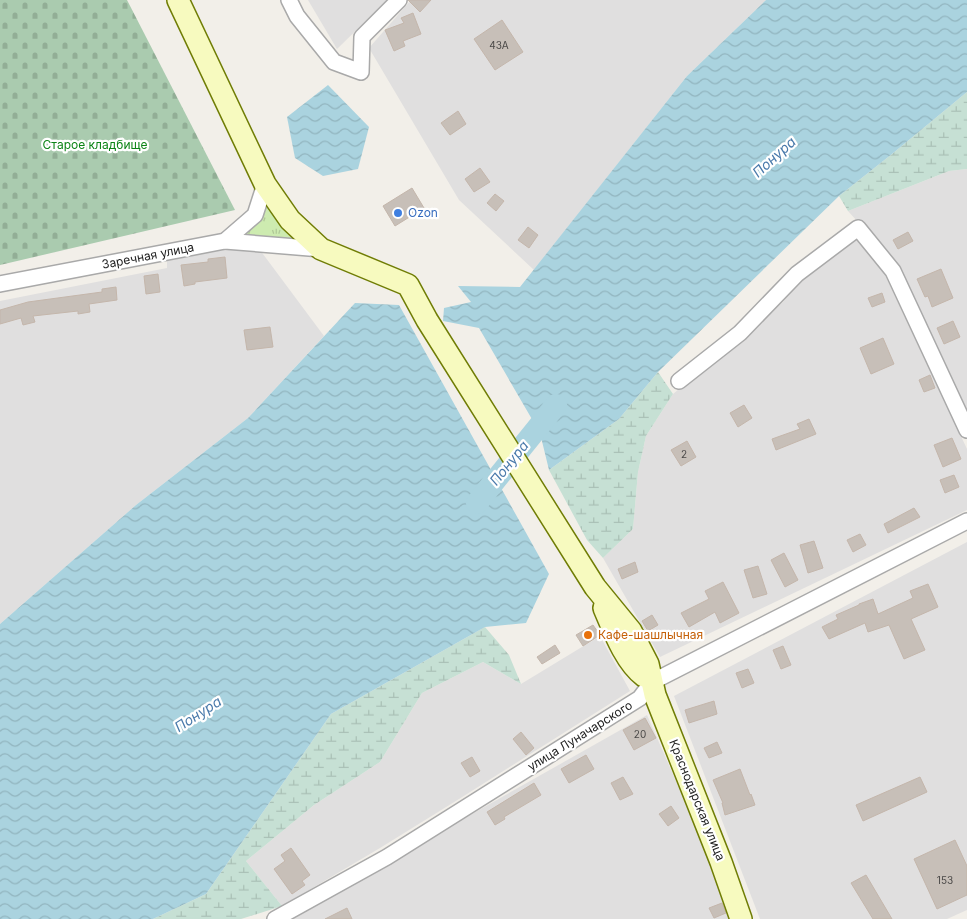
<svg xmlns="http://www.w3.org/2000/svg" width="967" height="919" font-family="Inter,sans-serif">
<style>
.residential{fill:#e0dfdf}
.grass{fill:url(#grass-tufts)}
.wetland{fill:url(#wetland-marsh)}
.cemetery{fill:url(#cemetery-stones)}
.water{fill:url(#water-waves)}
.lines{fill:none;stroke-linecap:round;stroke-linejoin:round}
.river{stroke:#aad3df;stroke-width:22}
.building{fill:#c7bfb8;stroke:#c4b6ab}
.street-casing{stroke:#a9a9a9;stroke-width:18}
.secondary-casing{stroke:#707d05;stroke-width:24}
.street{stroke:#fff;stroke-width:15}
.secondary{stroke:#f7fabf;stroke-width:21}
.shop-dot{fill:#3f7fe0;stroke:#fff;stroke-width:2}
.food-dot{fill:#e8710a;stroke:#fff;stroke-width:2}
.labels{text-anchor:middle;stroke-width:4.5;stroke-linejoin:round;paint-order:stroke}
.number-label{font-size:10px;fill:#4b4948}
.park-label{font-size:12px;fill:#0c8416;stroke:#fff}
.shop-label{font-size:12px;fill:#366cbe;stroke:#fff;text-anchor:start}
.street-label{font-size:12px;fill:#222;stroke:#fff}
.food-label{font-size:12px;fill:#c56008;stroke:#fff;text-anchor:start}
.water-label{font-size:14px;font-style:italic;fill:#4a7aab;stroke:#fff}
</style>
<defs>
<pattern id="grass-tufts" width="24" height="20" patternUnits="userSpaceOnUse" patternTransform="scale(1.25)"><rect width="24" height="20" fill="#cdebb0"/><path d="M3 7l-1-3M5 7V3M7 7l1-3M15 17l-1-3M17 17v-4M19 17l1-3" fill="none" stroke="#b0c997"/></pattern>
<pattern id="wetland-marsh" width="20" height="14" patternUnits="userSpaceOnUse" patternTransform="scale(1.25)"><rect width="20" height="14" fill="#c6e0d4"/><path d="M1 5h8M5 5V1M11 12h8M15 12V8" fill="none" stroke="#aac0b6"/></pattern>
<pattern id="cemetery-stones" width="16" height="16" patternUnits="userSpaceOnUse" patternTransform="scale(1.25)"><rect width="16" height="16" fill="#aacbaf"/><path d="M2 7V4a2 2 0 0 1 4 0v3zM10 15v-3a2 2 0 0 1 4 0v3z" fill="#92ae96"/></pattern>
<pattern id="water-waves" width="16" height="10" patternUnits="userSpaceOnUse" patternTransform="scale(1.25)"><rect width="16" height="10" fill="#aad3df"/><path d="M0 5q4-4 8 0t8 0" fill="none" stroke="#92b5bf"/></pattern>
</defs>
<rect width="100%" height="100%" fill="#f2efe9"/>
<g class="residential">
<polygon points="308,0 387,0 337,49"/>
<polygon points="411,0 766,0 687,76 534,270 459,200 369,48"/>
<polygon points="967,169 967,411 898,266 848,211 949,171"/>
<polygon points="856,233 885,275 967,449 967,510 660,657 603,558 633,529 638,472 646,436 673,394 783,302 807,270"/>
<polygon points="223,250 260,250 324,336 248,418 136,505 0,624 0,301 167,268 167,261"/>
<polygon points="967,542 967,910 947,919 760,919 674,696"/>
<polygon points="600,636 630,691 459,799 380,848 282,906 246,861 314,805 380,762 422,693 483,662 521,684"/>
<polygon points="647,715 712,863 733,919 286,919"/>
</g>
<polygon class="grass" points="265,184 321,249 225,241 255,215"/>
<g class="wetland">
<polygon points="967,92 967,169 949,171 848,211 839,196 892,154"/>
<polygon points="658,372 673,394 646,436 638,472 633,529 603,558 587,540 549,470 619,419"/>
<polygon points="485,627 509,655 521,684 483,662 422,693 380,762 314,805 246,861 282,906 241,919 153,919 206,894 331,714"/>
</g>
<polygon class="cemetery" points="0,0 127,0 235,210 0,265"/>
<g class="water">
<polygon points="766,0 967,0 967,92 892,154 839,196 658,372 619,419 549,470 540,433 479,328 443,321 444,308 471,302 458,286 520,287 687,76"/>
<polygon points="328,85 369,127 358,169 323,176 295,158 287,117"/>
<polygon points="355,303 399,305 549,574 526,623 485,627 331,714 206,894 153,919 0,919 0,624 136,505 248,418"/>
</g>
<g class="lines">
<polyline class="river" points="477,503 556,405"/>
</g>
<g class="building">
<polygon points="408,0 431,0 420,12"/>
<polygon points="413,13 421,34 403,41 405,46 394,51 385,30 404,23 401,18"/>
<polygon points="502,20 523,52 495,70 474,39"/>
<polygon points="458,111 466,124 450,135 441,123"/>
<polygon points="480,168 490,182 474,192 465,179"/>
<polygon points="412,188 424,208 395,226 383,206"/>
<polygon points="495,194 504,201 496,211 487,203"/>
<polygon points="528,227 538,235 529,248 518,240"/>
<polygon points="908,232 913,241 898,249 893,240"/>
<polygon points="225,257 227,278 195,282 195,284 184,286 181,265 208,262 208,259"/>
<polygon points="941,269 953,298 932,307 928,296 925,297 917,279"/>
<polygon points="158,274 160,292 146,294 144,276"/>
<polygon points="116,287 117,300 89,304 90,312 78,314 78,311 33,316 35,322 23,325 21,318 0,324 0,310 28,302 102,292 102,289"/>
<polygon points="882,293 885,302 872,307 868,298"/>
<polygon points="953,321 960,337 944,344 937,328"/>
<polygon points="270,327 273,347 247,350 244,330"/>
<polygon points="883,338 894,364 871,374 860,348"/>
<polygon points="930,375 935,388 924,392 919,380"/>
<polygon points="744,405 752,418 738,427 730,413"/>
<polygon points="809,419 816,434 776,450 772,439 800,429 797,424"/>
<polygon points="952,438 961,459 943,467 934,445"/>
<polygon points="687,441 696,457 681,466 671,450"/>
<polygon points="954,475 959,487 945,493 940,480"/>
<polygon points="914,508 920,517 888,533 884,524"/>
<polygon points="860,534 866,545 853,552 847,540"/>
<polygon points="814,541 823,568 808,573 800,545"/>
<polygon points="784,553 798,580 785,587 771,560"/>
<polygon points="635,562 638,572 622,579 618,569"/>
<polygon points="758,566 767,594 753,598 744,570"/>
<polygon points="723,582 739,613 720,623 715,612 689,627 681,613 709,599 705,591"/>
<polygon points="928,584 938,607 911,619 925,650 904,659 889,625 868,632 865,623 829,639 822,627 838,619 836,615 859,605 859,604 873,599 878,614 913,598 910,591"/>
<polygon points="652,615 658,625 648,631 642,621"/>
<polygon points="593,625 600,635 583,646 576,635"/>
<polygon points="555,645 560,653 542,664 537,657"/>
<polygon points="783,646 791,665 781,669 773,650"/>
<polygon points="748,669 754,683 742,688 736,673"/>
<polygon points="714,701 717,714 689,723 685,710"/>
<polygon points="645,718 656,738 634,750 623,730"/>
<polygon points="521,732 534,748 526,755 513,739"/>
<polygon points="717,742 722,753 709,758 704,748"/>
<polygon points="586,755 594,769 569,783 561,769"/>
<polygon points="472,757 480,771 470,777 461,763"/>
<polygon points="740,769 750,795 751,794 755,805 725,815 722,803 723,803 713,780"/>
<polygon points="623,777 633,794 620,800 611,783"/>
<polygon points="920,777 927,792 863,821 856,805"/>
<polygon points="534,783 541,795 504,817 505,819 495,825 487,812"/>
<polygon points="671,806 679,818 668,826 659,814"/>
<polygon points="955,840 967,866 967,895 937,909 914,859"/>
<polygon points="291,848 310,875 302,881 305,885 292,894 274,869 285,861 281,855"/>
<polygon points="866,875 892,919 873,919 851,883"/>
<polygon points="722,903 726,913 714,918 709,908"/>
<polygon points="347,908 352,919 325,919"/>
</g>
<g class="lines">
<g class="street-casing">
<g id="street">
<polyline points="289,0 297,16 334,62 361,72 362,37 399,0"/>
<polyline points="225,241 321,249"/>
<polyline points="0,284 225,241 255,215 265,184"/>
<polyline points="679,381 740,333 797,274 858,228 893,271 967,430"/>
<polyline points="275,919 387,857 640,698 652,682 967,521"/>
</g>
</g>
<g class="secondary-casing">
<g id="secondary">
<polyline points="178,0 265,184 290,220 321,249 408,285 427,320 595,587 631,631 648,664 655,695 721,862 741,919"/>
<path d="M604,608C613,629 625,662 644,676"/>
</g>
</g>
<use href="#street" class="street"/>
<use href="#secondary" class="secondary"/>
</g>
<circle class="shop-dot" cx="398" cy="213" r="5"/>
<circle class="food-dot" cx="588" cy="635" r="5"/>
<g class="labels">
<g class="number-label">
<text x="499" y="49">43А</text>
<text x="684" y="458">2</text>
<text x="640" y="738">20</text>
<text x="945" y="884">153</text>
</g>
<g class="park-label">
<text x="95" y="149">Старое кладбище</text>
</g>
<g class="shop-label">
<text x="408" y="217">Ozon</text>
</g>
<g class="street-label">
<text transform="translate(148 256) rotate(-11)" y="4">Заречная улица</text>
<text transform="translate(580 736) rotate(-32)" y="4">улица Луначарского</text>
<text transform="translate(697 800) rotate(68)" y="4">Краснодарская улица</text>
</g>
<g class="food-label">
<text x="598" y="639">Кафе-шашлычная</text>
</g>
<g class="water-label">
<text transform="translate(774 157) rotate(-42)" y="5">Понура</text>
<text transform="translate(509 463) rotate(-51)" y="5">Понура</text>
<text transform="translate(198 714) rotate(-33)" y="5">Понура</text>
</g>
</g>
</svg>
